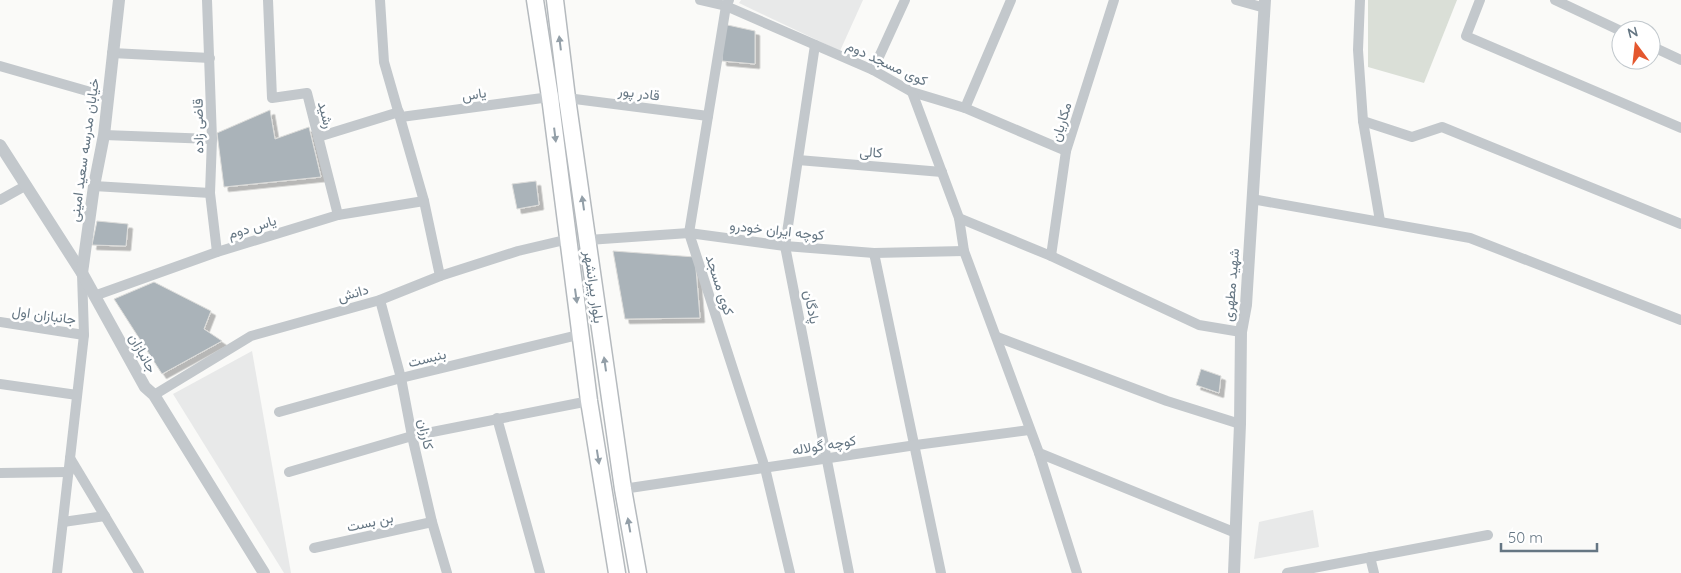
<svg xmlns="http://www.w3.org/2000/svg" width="1681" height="573" font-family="Quicksand,Vazirmatn,sans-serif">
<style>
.built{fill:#e8e9e9}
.green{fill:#dadfd7}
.building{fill:#aab3b9;stroke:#dcdcda;filter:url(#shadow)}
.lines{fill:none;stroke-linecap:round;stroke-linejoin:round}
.primary-casing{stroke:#b5babe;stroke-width:19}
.minor{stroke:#c3c8cc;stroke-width:10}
.tertiary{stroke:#c3c8cc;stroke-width:12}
.primary{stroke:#fff;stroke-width:16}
.oneway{fill:#939fa8}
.labels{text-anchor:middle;stroke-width:5;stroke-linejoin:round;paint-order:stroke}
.street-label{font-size:14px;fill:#657683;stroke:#fff}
</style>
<defs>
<filter id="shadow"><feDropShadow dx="4.5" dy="4.5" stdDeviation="0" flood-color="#0004"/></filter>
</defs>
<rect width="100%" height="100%" fill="#fafaf8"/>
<g class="built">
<polygon points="741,0 863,0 840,51 739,3"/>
<polygon points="252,351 291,573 284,573 173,394"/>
<polygon points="1313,510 1319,547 1254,559 1259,522"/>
</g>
<polygon class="green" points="1368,0 1457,0 1424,83 1368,67"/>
<g class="building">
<polygon points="723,24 755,31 755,64 722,61"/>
<polygon points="270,110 275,139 309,127 321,177 224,187 217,133"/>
<polygon points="536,181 539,205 517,209 512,184"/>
<polygon points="97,221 128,224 126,246 92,245"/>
<polygon points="613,251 695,257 700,318 625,319"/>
<polygon points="154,282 211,311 204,329 222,341 162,374 114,299"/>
<polygon points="1201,369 1221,376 1219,393 1196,385"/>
</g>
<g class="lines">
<g class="primary-casing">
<g id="primary">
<polyline points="535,0 550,97 589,401 617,573"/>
<polyline points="555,0 567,98 623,489 638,573"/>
</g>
</g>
<g class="minor">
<polyline points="207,0 212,139 210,193 217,252"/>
<polyline points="268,0 272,98 307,93 338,215"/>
<polyline points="380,0 384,62 424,201 440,276"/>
<polyline points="700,0 726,6 873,70 912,92 965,108 1066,151"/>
<polyline points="729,0 726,6 689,233 765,468 790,573"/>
<polyline points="1236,0 1265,8"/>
<polyline points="1360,0 1358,50 1363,121 1380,221"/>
<polyline points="1480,0 1466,36 1681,128"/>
<polyline points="1555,0 1621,31"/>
<polyline points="815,45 785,246 849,573"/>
<polyline points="1651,46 1681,60"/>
<polyline points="112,53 210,58"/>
<polyline points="0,66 108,97"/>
<polyline points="873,70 905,0"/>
<polyline points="912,92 959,218 964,251 1039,453 1077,573"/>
<polyline points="965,108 1011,0"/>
<polyline points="401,117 550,97 567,98 708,116"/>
<polyline points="1363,121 1412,137 1442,127 1681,224"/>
<polyline points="104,135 212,139"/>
<polyline points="318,137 399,112"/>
<polyline points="798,160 942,172"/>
<polyline points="94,186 210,193"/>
<polyline points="1252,199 1470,238 1681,320"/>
<polyline points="0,200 25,186"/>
<polyline points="959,218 1051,256 1199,325 1241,332"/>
<polyline points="588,240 689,233 785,246 874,253 964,251"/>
<polyline points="874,253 941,573"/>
<polyline points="1051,256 1066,151 1114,0"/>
<polyline points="94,296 217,252 338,215 424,201"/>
<polyline points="380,300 401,378 412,436 432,522 447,573"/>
<polyline points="0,322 84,335"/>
<polyline points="997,337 1167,401 1240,424"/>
<polyline points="0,384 77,395"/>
<polyline points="154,395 251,336 380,300 440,276 518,251 569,239"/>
<polyline points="279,412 401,378 582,334"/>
<polyline points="497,418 540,573"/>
<polyline points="1039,453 1236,533"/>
<polyline points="70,458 139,573"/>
<polyline points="289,472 412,436 589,401"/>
<polyline points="0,473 69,472"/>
<polyline points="623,489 916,445 1029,430"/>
<polyline points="63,522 105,516"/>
<polyline points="314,548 432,522"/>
<polyline points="1370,557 1374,573"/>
<polyline points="57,573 84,335 82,274"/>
<polyline points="1287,573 1488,535"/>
</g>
<g class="tertiary">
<polyline points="0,145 82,273 145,387 154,395 264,573"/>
<polyline points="82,273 94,186 104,135 119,0"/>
<polyline points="1234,573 1240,424 1241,332 1246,305 1265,0"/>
</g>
<use href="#primary" class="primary"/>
</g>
<defs><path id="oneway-solid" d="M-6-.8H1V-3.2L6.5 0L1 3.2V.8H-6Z" transform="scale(1.25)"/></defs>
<g class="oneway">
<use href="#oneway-solid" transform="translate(560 43) rotate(-97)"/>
<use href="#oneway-solid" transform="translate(555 135) rotate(83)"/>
<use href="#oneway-solid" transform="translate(583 203) rotate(-98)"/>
<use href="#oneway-solid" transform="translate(576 296) rotate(82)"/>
<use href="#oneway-solid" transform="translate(605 364) rotate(-98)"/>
<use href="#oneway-solid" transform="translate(598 457) rotate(81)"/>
<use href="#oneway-solid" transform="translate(629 525) rotate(-100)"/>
</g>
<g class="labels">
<g class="street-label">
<text transform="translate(887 63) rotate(25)" y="5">کوی مسجد دوم</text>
<text transform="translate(639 93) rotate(7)" y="5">قادر پور</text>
<text transform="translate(474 94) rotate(-8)" y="5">یاس</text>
<text transform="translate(326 115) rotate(76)" y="5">رشید</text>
<text transform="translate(1061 122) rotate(-73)" y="5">مکاریان</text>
<text transform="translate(198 126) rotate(-91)" y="5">قاضی زاده</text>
<text transform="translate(84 150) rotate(-82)" y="5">خیابان مدرسه سعید امینی</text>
<text transform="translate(871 152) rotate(4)" y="5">کالی</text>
<text transform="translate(252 227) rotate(-17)" y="5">یاس دوم</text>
<text transform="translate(777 230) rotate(6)" y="5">کوچه ایران خودرو</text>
<text transform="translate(720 285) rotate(72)" y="5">کوی مسجد</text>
<text transform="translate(1231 285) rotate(-85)" y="5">شهید مطهری</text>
<text transform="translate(594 287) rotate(82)" y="5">بلوار پیرانشهر</text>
<text transform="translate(353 293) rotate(-16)" y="5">دانش</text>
<text transform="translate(812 307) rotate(79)" y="5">پادگان</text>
<text transform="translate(44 315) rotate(8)" y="5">جانبازان اول</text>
<text transform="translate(143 353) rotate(61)" y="5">جانبازان</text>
<text transform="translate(427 358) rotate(-14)" y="5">بنبست</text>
<text transform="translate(426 434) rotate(78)" y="5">کارزان</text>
<text transform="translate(824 445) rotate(-9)" y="5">کوچه گولاله</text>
<text transform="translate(370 522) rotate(-12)" y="5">بن بست</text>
</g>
</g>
<g transform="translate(1636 45) rotate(345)"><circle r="24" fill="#ffffff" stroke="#c1c8cd"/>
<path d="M0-4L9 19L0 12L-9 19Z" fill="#e4572e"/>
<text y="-8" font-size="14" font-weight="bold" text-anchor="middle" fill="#657683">N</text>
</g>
<path d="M1501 543v8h96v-8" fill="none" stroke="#657683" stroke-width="2.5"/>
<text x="1508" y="543" font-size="15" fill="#657683" stroke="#ffffff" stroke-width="4" paint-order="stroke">50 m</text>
</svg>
